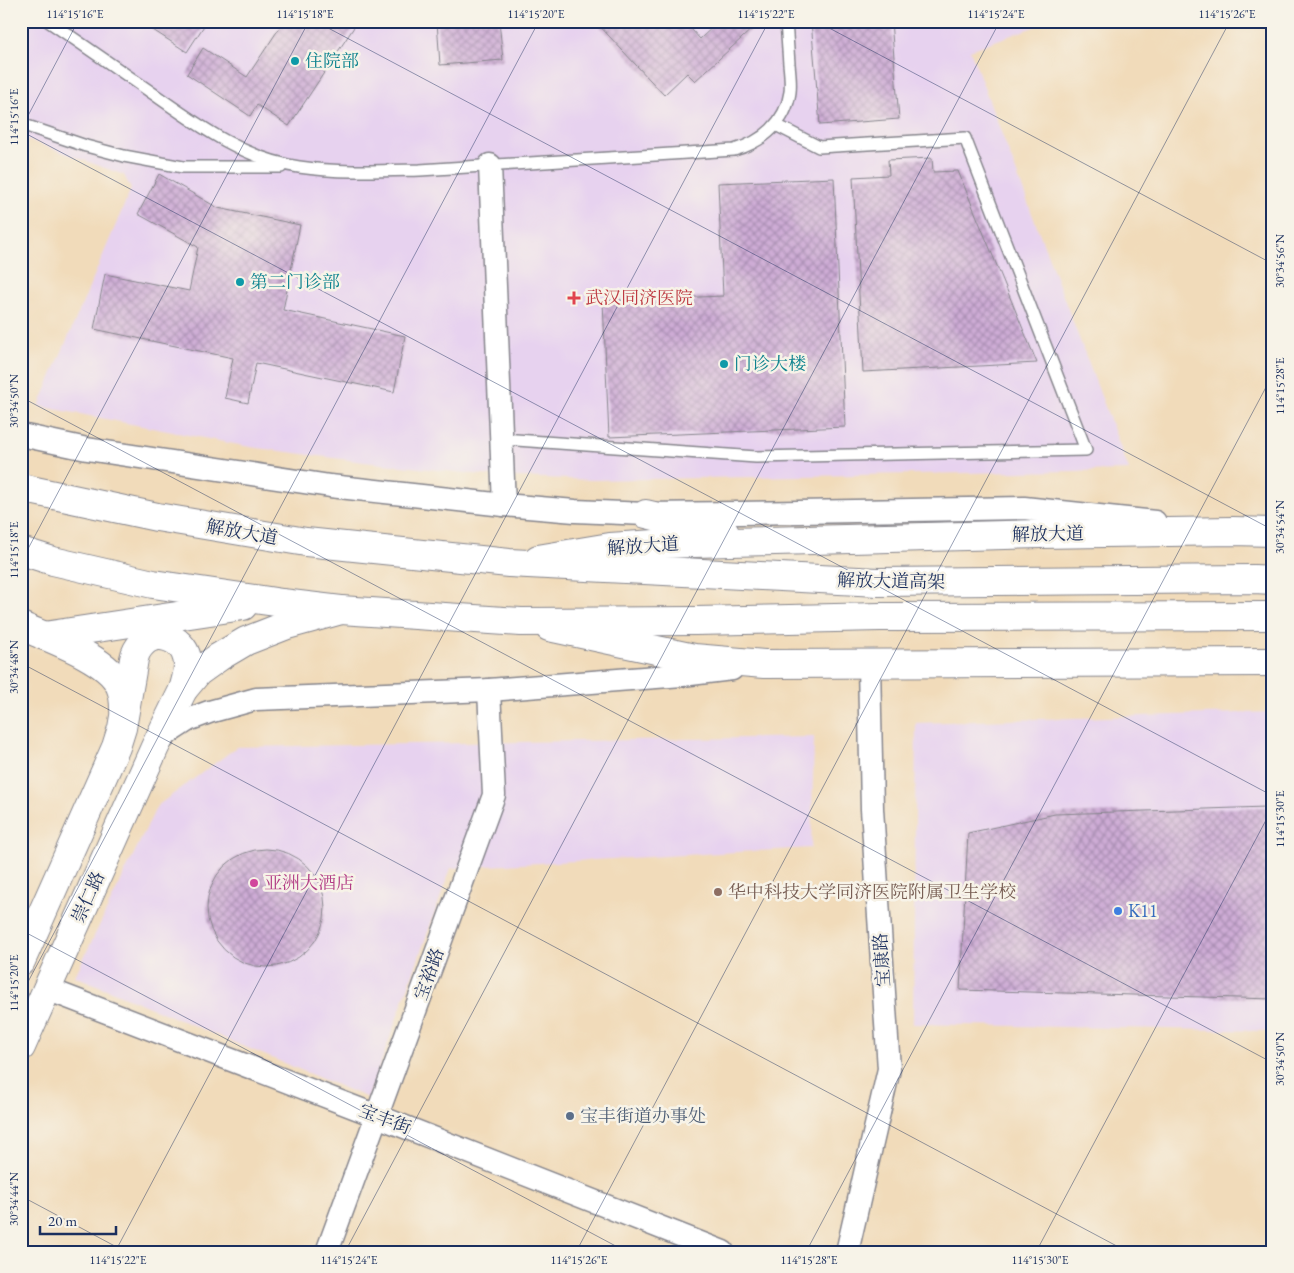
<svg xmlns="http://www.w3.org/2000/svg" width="1294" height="1273" font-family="'EB Garamond','Noto Serif SC',serif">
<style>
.built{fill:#e7d2ef}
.building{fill:url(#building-cross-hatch)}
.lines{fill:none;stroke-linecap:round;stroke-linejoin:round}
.lane-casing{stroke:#86858c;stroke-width:14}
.street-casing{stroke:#86858c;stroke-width:25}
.secondary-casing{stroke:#86858c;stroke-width:30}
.primary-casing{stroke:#86858c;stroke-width:30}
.lane{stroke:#fff;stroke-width:11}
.street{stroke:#fff;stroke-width:22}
.secondary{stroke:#fff;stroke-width:28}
.primary{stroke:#fff;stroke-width:28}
.ticks{fill:none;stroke:#1b2f5e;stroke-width:1;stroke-opacity:0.45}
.culture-dot{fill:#0f9aa8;stroke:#f7f3e8;stroke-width:2}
.health-dot{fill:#e0444e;stroke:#f7f3e8;stroke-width:2}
.hotel-dot{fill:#d1479c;stroke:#f7f3e8;stroke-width:2}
.education-dot{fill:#8d6e63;stroke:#f7f3e8;stroke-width:2}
.shop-dot{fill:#3f7fe0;stroke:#f7f3e8;stroke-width:2}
.service-dot{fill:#5c6f8a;stroke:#f7f3e8;stroke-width:2}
.labels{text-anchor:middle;stroke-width:5;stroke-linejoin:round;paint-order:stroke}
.culture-label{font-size:18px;fill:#0d838f;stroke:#f7f3e8;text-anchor:start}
.health-label{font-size:18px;fill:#be3a42;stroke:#f7f3e8;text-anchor:start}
.street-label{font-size:18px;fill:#1b2f5e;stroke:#f7f3e8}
.hotel-label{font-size:18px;fill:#b23c85;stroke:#f7f3e8;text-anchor:start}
.education-label{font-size:18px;fill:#785e54;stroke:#f7f3e8;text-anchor:start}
.shop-label{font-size:18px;fill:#366cbe;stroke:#f7f3e8;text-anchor:start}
.service-label{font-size:18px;fill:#4e5e75;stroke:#f7f3e8;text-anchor:start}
.neatline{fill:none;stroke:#1b2f5e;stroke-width:2}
.ticks-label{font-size:12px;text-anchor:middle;fill:#1b2f5e}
</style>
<defs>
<pattern id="building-cross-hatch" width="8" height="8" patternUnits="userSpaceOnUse" patternTransform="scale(1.25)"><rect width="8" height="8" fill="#ceacd5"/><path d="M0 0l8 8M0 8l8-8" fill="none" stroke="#a68cb0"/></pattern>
</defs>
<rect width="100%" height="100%" fill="#f7f3e8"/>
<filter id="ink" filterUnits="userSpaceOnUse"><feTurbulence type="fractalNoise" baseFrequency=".02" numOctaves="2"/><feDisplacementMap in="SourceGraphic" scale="10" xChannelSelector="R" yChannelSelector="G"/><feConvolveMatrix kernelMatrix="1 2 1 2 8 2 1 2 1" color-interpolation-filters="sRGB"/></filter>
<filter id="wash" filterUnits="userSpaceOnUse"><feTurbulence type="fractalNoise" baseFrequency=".0096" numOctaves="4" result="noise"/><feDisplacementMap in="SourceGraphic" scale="20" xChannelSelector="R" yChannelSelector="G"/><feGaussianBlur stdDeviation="1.12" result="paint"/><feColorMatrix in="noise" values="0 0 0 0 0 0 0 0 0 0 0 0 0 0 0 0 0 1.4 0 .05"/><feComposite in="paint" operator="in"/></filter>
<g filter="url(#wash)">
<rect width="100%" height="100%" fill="#f1dbba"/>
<g class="built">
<polygon points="21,21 1050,21 970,50 1129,470 593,480 493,476 364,462 250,447 39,406 131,189 124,175 21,137"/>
<polygon points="1273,712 1273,1031 913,1024 916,723"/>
<polygon points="814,737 811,848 451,868 368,1098 75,976 157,806 237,747"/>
</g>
<g id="blocks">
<g class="building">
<polygon points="139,21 207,21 187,52"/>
<polygon points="284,21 358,21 289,126 257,105 250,116 187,74 203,48 247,77"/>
<polygon points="437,21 499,21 503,60 440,65"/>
<polygon points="595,21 684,21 700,39 719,21 749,21 754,27 695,81 687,73 664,95"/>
<polygon points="811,21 891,21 899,119 820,125"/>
<polygon points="932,158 933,172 958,171 1037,363 863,372 853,177 889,175 888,160"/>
<polygon points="159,174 218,208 300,225 283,310 405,336 394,392 256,363 248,403 225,398 233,358 94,329 105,274 189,291 198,247 138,214"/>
<polygon points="834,178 845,427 609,437 603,301 723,296 718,183"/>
<polygon points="1266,807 1273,808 1273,999 960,990 968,833 1055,814"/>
<circle cx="266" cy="908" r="59"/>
</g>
</g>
</g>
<g filter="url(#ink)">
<use href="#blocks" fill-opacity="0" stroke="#86858c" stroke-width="1"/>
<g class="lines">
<g class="lane-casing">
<g id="lane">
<path d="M48,21C82,44 115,67 148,90C194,122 242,159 299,167C338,173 380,171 420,170L734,150C763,142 786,122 790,92C791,83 790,73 789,64C788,50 787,36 786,21"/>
<polyline points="21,124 86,146 124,156 183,167 281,167"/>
<polyline points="501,439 756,457 1086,450 965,138 819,147 776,125"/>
</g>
</g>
<g class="street-casing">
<g id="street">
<polyline points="490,165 504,505"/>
<polyline points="21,435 87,449 330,486 504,505 575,511 646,514 739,513 1024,508 1155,522"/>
<polyline points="159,743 168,733 188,720 209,712 256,699 489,690 682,675 732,669"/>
<polyline points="47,989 377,1116 723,1252"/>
<polyline points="327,1252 494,795 489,690"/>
<polyline points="847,1252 889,1069 872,809 869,664"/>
</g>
</g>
<g class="secondary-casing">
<g id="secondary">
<polyline points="646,514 725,533"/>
<polyline points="538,559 610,547 655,544 1040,534 1233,531 1273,532"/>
<path d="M21,626C48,638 108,658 120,686C123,693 124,701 124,709"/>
<polyline points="549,627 694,658 764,664 1273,662"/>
<path d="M21,961L116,747L122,728L134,659C135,654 137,649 141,645C155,628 182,637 187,658C190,669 186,679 183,690"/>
<polyline points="21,1047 155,747 183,690 198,672 219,657 246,641 287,625 341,610"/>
</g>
</g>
<g class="primary-casing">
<g id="primary">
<polyline points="21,488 157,517 306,542 509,563 878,582 1254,579 1273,580"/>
<polyline points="21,551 53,561 153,584 282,603 341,610 521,622 695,621 880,617 1273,616"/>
<polyline points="44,636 243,606"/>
</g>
</g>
<use href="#lane" class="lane"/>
<use href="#street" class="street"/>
<use href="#secondary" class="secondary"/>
<use href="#primary" class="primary"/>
</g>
</g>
<path class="ticks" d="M315,21L1273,530M816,21L1273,264M21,129L78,21M21,131L1273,796M21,397L1273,1063M21,562L309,21M21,663L1128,1252M21,930L627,1252M21,995L539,21M21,1196L126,1252M115,1252L769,21M345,1252L1000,21M576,1252L1230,21M806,1252L1273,374M1036,1252L1273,807M1267,1252L1273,1240"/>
<g class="culture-dot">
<circle cx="295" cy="61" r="5"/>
<circle cx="240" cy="282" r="5"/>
<circle cx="724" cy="364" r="5"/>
</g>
<path class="health-dot" d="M571.5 290.5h5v5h5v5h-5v5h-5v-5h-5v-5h5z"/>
<circle class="hotel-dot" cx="254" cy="883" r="5"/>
<circle class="education-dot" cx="718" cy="892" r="5"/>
<circle class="shop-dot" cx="1118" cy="911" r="5"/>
<circle class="service-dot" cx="570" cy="1116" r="5"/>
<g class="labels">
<g class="culture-label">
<text x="305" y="67">住院部</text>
<text x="250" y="288">第二门诊部</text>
<text x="734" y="370">门诊大楼</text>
</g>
<g class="health-label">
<text x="585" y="304">武汉同济医院</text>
</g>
<g class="street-label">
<text transform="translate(242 532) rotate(10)" y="6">解放大道</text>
<text transform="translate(1048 534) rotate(-1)" y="6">解放大道</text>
<text transform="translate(643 546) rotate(-4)" y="6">解放大道</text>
<text transform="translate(891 581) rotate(1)" y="6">解放大道高架</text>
<text transform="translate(88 897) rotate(-66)" y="6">崇仁路</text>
<text transform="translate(882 960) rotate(-94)" y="6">宝康路</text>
<text transform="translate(429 974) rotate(-70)" y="6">宝裕路</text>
<text transform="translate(385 1119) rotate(21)" y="6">宝丰街</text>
</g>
<g class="hotel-label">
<text x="264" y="889">亚洲大酒店</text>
</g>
<g class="education-label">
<text x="728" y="898">华中科技大学同济医院附属卫生学校</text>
</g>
<g class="shop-label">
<text x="1128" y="917">K11</text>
</g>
<g class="service-label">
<text x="580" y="1122">宝丰街道办事处</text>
</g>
</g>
<rect width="1294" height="1273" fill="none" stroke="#f7f3e8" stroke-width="55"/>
<path d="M40 1226v8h76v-8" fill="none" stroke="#1b2f5e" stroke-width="2.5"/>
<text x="48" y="1226" font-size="15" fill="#1b2f5e" stroke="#f7f3e8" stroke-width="4" paint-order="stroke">20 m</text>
<rect x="28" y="28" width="1238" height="1218" class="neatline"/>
<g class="ticks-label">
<text x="75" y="18">114°15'16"E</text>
<text x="305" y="18">114°15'18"E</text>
<text x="536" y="18">114°15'20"E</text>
<text x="766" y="18">114°15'22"E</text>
<text x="996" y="18">114°15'24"E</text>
<text x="1227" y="18">114°15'26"E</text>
<text transform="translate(14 117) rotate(-90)" y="4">114°15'16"E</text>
<text transform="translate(1280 261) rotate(-90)" y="4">30°34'56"N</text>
<text transform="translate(1280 386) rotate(-90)" y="4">114°15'28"E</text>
<text transform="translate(14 401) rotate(-90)" y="4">30°34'50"N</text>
<text transform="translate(1280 527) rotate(-90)" y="4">30°34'54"N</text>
<text transform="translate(14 550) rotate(-90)" y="4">114°15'18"E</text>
<text transform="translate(14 667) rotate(-90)" y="4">30°34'48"N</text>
<text transform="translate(1280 819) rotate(-90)" y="4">114°15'30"E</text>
<text transform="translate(14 983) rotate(-90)" y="4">114°15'20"E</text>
<text transform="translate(1280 1059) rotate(-90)" y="4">30°34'50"N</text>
<text transform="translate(14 1199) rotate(-90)" y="4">30°34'44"N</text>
<text x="118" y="1264">114°15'22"E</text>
<text x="349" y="1264">114°15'24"E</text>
<text x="579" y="1264">114°15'26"E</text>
<text x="809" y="1264">114°15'28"E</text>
<text x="1040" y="1264">114°15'30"E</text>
</g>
</svg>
